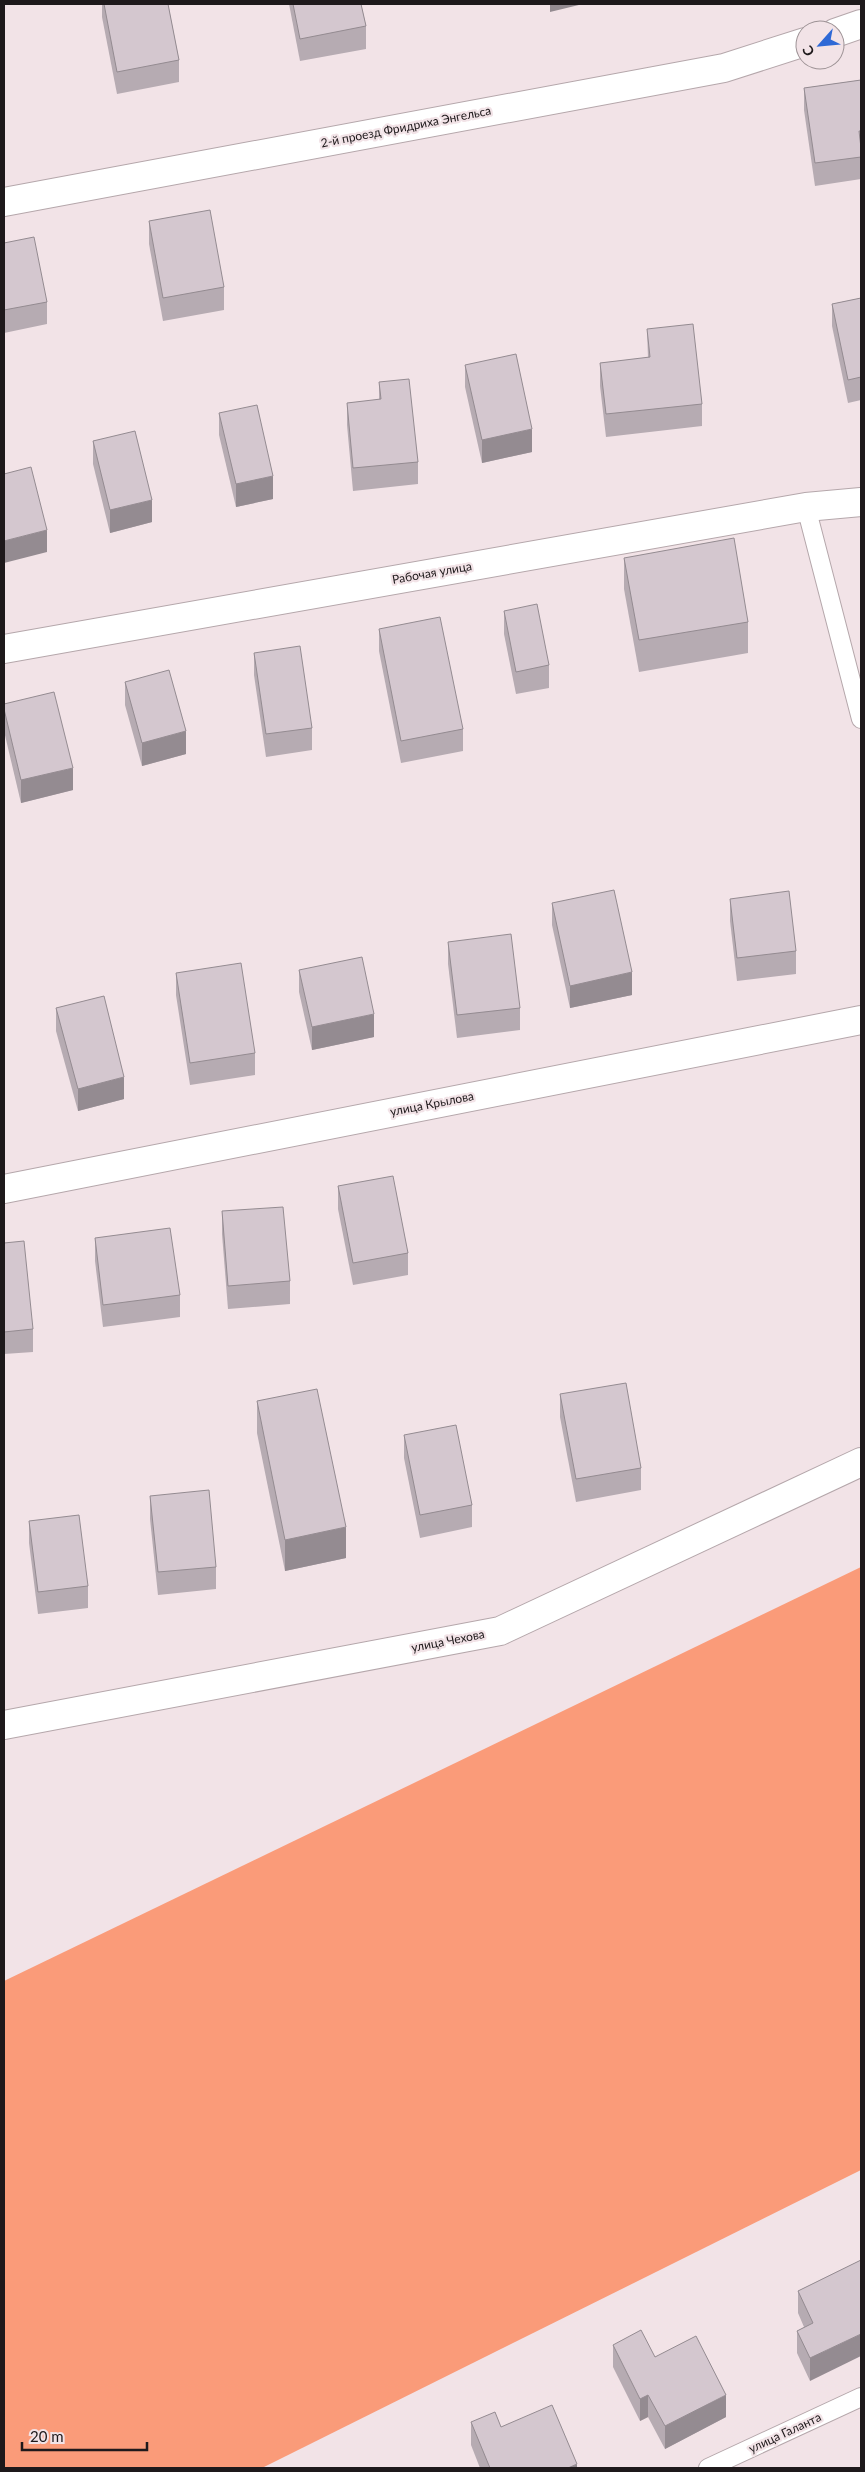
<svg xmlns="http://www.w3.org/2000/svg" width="865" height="2472" font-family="Lato,sans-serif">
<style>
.forest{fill:#fa9b79}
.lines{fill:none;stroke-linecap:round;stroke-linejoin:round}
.service-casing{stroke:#b5a7ab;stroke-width:20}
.minor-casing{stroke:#b5a7ab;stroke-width:30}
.service{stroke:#fff;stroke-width:18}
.minor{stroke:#fff;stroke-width:28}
.wall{fill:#b6abb2}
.shaded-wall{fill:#948b91}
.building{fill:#d4c7cf;stroke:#948b91}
.labels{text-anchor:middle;stroke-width:4.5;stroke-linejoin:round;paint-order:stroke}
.street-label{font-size:12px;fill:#1e191b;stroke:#f2e3e7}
</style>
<rect width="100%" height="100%" fill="#f2e3e7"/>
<polygon class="forest" points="861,1567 861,2170 262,2468 4,2468 4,1981"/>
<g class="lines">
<g class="service-casing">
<g id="service">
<polyline points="806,507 861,719"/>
<polyline points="708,2468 861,2397"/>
</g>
</g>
<g class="minor-casing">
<g id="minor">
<polyline points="835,33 861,24"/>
<polyline points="4,202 724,68 805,42"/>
<polyline points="4,649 806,507 861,502"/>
<polyline points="4,1189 861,1020"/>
<polyline points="4,1725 500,1631 861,1462"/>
</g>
</g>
<use href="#service" class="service"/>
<use href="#minor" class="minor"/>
</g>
<g class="wall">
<polygon points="102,4 168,4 179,60 179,82 117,94 102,17"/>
<polygon points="289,4 361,4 366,26 366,49 300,61"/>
<polygon points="861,80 861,179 815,186 804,110 804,88"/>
<polygon points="149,221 224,287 224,310 163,321 149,244"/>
<polygon points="4,243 47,302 47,324 4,333"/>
<polygon points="861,298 861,400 848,403 832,326 832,304"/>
<polygon points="647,329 702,404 702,426 606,437 600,386 600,363 648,358"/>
<polygon points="465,365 532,452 482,463 465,387"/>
<polygon points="379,382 418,462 418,484 353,491 347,425 347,403 379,400"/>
<polygon points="219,413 273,499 236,507 219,435"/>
<polygon points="93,441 152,522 110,533 93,464"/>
<polygon points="624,558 748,622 748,653 639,672 624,589"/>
<polygon points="504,611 549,665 549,688 516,694 504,634"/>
<polygon points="379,629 463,729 463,751 401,763 379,651"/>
<polygon points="254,653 312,728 312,750 266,757 254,675"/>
<polygon points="125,682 186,754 142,766 125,705"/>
<polygon points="4,704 73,790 21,803 4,731"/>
<polygon points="730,899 796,951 796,974 737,981 730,921"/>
<polygon points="552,903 632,995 570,1008 552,925"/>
<polygon points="448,942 520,1008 520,1030 457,1038 448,964"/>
<polygon points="299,970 374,1037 312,1050 299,992"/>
<polygon points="176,973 255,1053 255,1075 190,1085 176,995"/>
<polygon points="56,1008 124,1099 78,1111 56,1031"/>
<polygon points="338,1186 408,1253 408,1275 353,1285 338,1209"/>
<polygon points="222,1211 290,1281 290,1304 228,1309 222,1234"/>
<polygon points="95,1238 180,1295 180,1317 103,1327 95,1261"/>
<polygon points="4,1243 33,1329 33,1352 4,1354"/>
<polygon points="560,1394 641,1468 641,1490 576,1502 560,1417"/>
<polygon points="257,1401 346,1558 285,1571 257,1433"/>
<polygon points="404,1435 472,1505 472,1527 420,1538 404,1458"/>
<polygon points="150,1496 216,1567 216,1589 158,1595 150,1519"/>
<polygon points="29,1521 88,1586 88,1608 38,1614 29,1543"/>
<polygon points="861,2260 810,2381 797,2353 797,2331 804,2327 798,2313 798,2291"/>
<polygon points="613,2345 655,2357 726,2417 665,2449 648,2417 640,2421 613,2367"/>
<polygon points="471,2422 501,2427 577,2468 480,2468 471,2445"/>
</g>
<g class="shaded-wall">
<polygon points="550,4 583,4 550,12"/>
<polygon points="532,429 532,452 482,463 482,440"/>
<polygon points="273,476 273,499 236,507 236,484"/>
<polygon points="152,500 152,522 110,533 110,510"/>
<polygon points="47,530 47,552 4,563 4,541"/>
<polygon points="186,731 186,754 142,766 142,743"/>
<polygon points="73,768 73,790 21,803 21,780"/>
<polygon points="632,972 632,995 570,1008 570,986"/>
<polygon points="374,1014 374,1037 312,1050 312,1027"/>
<polygon points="124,1077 124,1099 78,1111 78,1089"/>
<polygon points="346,1527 346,1558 285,1571 285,1540"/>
<polygon points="861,2334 861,2356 810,2381 810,2358"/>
<polygon points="648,2395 648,2417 640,2421 640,2399"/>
<polygon points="726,2395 726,2417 665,2449 665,2426"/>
<polygon points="577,2464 577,2468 568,2468"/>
</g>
<g class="building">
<polygon points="104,4 168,4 179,60 117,72"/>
<polygon points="293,4 361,4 366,26 300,39"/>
<polygon points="861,80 861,131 859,131 861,148 861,157 815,163 804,88"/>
<polygon points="210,210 224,287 163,298 149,221"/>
<polygon points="34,237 47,302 4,310 4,243"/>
<polygon points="861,298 861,377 848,380 832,304"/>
<polygon points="693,324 702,404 606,414 600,363 650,357 647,329"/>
<polygon points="516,354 532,429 482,440 465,365"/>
<polygon points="409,379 418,462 353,468 347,403 381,399 379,382"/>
<polygon points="257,405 273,476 236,484 219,413"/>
<polygon points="135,431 152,500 110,510 93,441"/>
<polygon points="31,467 47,530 4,541 4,474"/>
<polygon points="734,538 748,622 639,640 624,558"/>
<polygon points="537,604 549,665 516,672 504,611"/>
<polygon points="440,617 463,729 401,741 379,629"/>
<polygon points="300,646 312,728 266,734 254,653"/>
<polygon points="169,670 186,731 142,743 125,682"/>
<polygon points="54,692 73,768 21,780 4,709 4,704"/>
<polygon points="614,890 632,972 570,986 552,903"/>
<polygon points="789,891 796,951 737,958 730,899"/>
<polygon points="511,934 520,1008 457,1015 448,942"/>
<polygon points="362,957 374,1014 312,1027 299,970"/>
<polygon points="241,963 255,1053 190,1063 176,973"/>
<polygon points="104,996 124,1077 78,1089 56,1008"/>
<polygon points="393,1176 408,1253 353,1263 338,1186"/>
<polygon points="283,1207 290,1281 228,1286 222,1211"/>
<polygon points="170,1228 180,1295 103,1305 95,1238"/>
<polygon points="24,1241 33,1329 4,1332 4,1243"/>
<polygon points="626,1383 641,1468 576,1479 560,1394"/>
<polygon points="317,1389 346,1527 285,1540 257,1401"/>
<polygon points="456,1425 472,1505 420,1515 404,1435"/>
<polygon points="209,1490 216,1567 158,1572 150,1496"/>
<polygon points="79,1515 88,1586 38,1592 29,1521"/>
<polygon points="861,2260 861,2334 810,2358 797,2331 813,2323 798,2291"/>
<polygon points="641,2330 655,2357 696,2336 726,2395 665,2426 648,2395 640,2399 613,2345"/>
<polygon points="552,2405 577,2464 568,2468 490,2468 471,2422 495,2412 501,2427"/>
</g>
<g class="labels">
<g class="street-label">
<text transform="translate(406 127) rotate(-11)" y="4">2-й проезд Фридриха Энгельса</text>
<text transform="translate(432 573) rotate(-10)" y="4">Рабочая улица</text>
<text transform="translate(432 1104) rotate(-11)" y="4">улица Крылова</text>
<text transform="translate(448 1641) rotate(-11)" y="4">улица Чехова</text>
<text transform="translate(785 2433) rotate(-25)" y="4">улица Галанта</text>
</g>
</g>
<rect width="865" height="2472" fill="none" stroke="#1e191b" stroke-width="10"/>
<g transform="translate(820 45) rotate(243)"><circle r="24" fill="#f2e3e7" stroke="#9d9295"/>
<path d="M0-4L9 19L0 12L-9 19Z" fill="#2e69d6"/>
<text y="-8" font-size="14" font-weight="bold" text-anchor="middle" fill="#1e191b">С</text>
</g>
<path d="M22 2442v8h125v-8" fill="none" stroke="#1e191b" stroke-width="2.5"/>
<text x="30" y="2442" font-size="15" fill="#1e191b" stroke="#f2e3e7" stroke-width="4" paint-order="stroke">20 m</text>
</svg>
